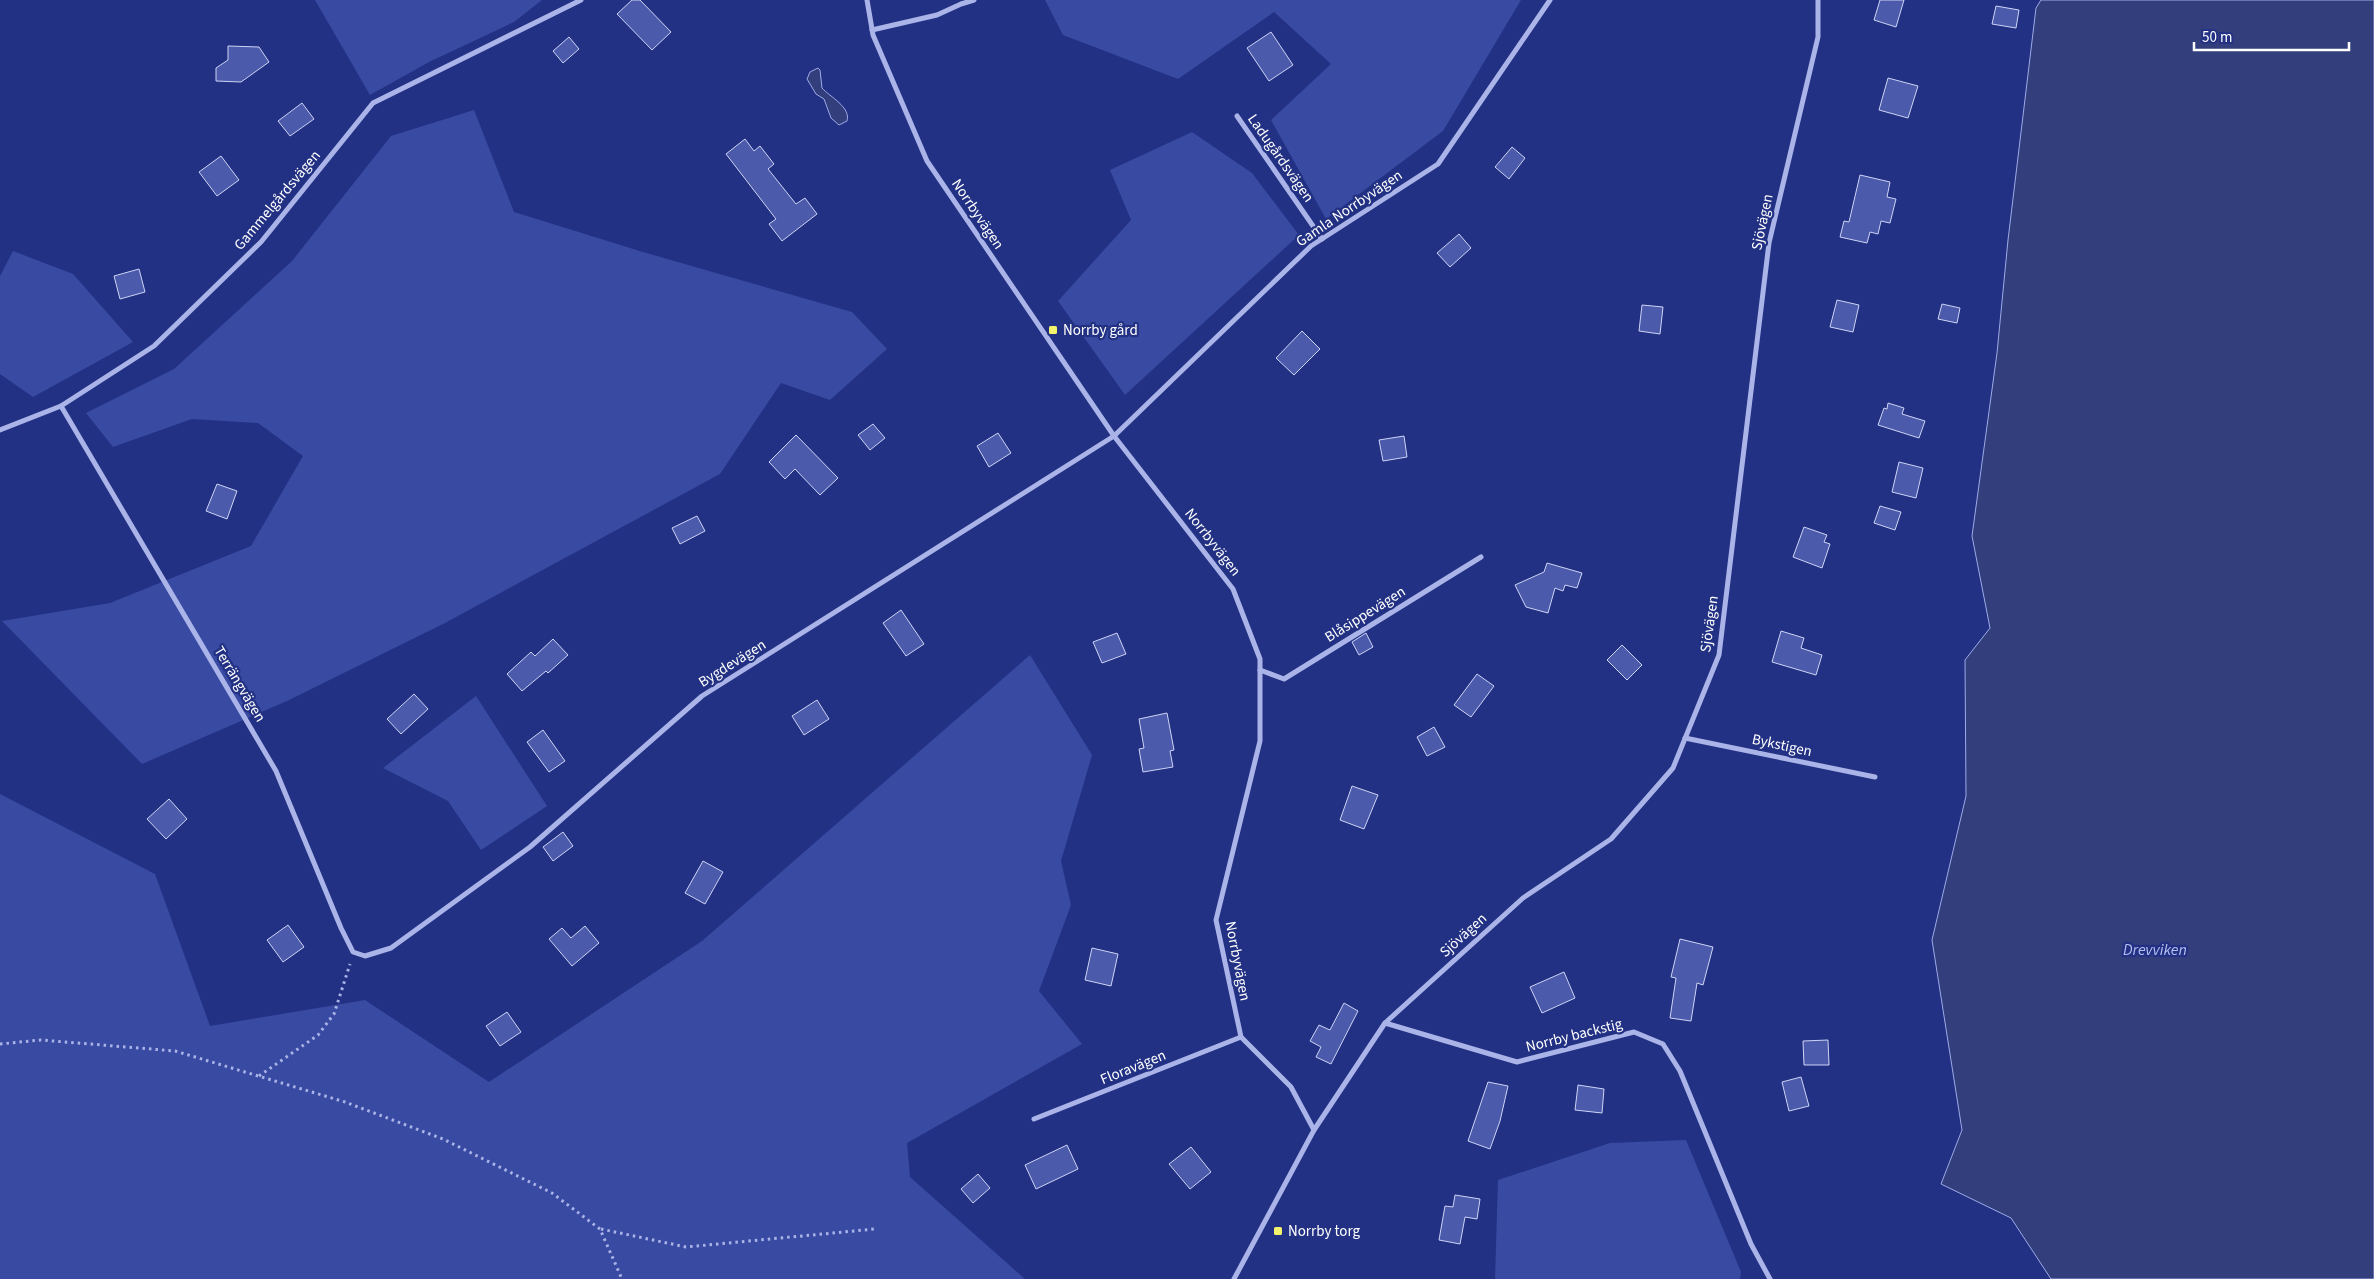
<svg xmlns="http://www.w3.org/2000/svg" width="2374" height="1279" font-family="'Source Sans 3',sans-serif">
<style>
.green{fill:#394aa2}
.water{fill:#333e7c;stroke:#9eabe9}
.building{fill:#4b5aab;stroke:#ced4f6}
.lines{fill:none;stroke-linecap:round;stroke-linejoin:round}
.path{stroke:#aab4e8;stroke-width:3;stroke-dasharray:2.5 4;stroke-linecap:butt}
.minor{stroke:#aab4e8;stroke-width:5}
.poi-dot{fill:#f4f46c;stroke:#223183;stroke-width:2}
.labels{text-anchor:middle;stroke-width:4.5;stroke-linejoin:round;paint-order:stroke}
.street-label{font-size:15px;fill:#fff;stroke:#223183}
.poi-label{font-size:15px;fill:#fff;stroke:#223183;text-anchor:start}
.water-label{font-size:16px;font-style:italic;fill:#b5bff0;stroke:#223183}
</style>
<rect width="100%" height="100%" fill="#223183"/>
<g class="green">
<polygon points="315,0 542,0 514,22 429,62 370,95"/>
<polygon points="1045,0 1521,0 1443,131 1326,219 1271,120 1331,64 1274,12 1178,79 1063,35"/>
<polygon points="474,110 514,212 643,252 852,312 887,349 830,400 781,383 720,474 445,623 287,701 142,764 2,621 110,603 251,546 303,456 258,423 192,419 113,447 86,413 174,369 292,261 391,136"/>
<polygon points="1192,132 1252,173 1299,235 1125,395 1058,301 1131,220 1110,170"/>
<polygon points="13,251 73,274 133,342 33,397 0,374 0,276"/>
<polygon points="1030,655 1092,755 1061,861 1071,905 1039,991 1082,1044 907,1143 910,1177 1025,1279 0,1279 0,794 155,874 210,1026 365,1000 489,1082 702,941"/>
<polygon points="476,696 547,806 481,850 448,801 383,768"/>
<polygon points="1686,1140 1741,1272 1740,1279 1495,1279 1498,1180 1610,1143"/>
</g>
<g class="water">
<polygon points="2041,0 2374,0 2374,1279 2051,1279 2011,1218 1941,1184 1962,1130 1932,940 1966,796 1965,660 1990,628 1972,536 1997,353 2008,240 2036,8"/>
<path d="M818,68L820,70L822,88C830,97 851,107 847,121L839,125L831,118L824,99L816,94L807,79L810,72Z"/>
</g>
<g class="building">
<polygon points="632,0 640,0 671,32 652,50 617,14"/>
<polygon points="1880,0 1904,0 1896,27 1874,20"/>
<polygon points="1996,6 2019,10 2016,28 1992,24"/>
<polygon points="1271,32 1293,65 1269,81 1247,48"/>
<polygon points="569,37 579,49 563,63 553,51"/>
<polygon points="228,46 259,47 269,62 241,82 216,81 216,68 228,60"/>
<polygon points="1888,78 1918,86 1908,118 1879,110"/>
<polygon points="302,103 314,119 290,136 278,121"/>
<polygon points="745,139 754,151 760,146 774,164 768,169 796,204 805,198 817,214 782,241 769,224 776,219 726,154"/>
<polygon points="1512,147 1525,158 1509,179 1495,167"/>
<polygon points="221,156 239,180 217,196 199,172"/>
<polygon points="1860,175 1890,182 1887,197 1896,199 1890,223 1881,221 1878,234 1870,232 1867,243 1840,237 1844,221 1849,222"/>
<polygon points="1459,234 1471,248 1450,267 1437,253"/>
<polygon points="139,269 145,292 120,299 114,276"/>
<polygon points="1837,300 1859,305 1853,332 1830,327"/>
<polygon points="1942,304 1960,308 1957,323 1938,319"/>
<polygon points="1642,305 1663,307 1660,334 1639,331"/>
<polygon points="1302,331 1320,349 1294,375 1276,358"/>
<polygon points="1888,403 1904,408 1902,414 1925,421 1919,438 1878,425 1884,408 1887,409"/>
<polygon points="873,424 885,438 870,450 858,435"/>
<polygon points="998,433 1011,453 989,467 977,446"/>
<polygon points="796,435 838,478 820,495 795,469 785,479 769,462"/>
<polygon points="1404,436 1407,457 1383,461 1379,440"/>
<polygon points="1899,462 1923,468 1916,498 1892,492"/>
<polygon points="217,484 237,491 227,519 206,511"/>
<polygon points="1880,506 1901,512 1895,530 1874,523"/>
<polygon points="697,516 705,531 680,544 672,528"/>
<polygon points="1804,527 1827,535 1824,542 1830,544 1822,568 1793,557"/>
<polygon points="1547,563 1582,573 1577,588 1565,585 1563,591 1555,588 1548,613 1526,607 1515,585 1544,572"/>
<polygon points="901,610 924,644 906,656 883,623"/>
<polygon points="1781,631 1804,638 1801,648 1822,655 1816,675 1772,662"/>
<polygon points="1117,633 1126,654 1102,663 1093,642"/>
<polygon points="1366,633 1373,647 1359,655 1352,642"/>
<polygon points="553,639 568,655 548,673 546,671 522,691 507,674 531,652 535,656"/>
<polygon points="1622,645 1642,665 1627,680 1607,660"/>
<polygon points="1477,674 1494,686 1471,717 1454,705"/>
<polygon points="414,694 428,709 401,734 387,719"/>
<polygon points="817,700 829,719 804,735 792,716"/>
<polygon points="1167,713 1174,750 1170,751 1173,767 1143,772 1139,749 1144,748 1139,719"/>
<polygon points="1434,727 1445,747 1427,756 1417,737"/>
<polygon points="543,730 565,761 549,772 527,742"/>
<polygon points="1352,786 1378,795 1364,829 1340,820"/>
<polygon points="169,799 187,819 166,839 147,819"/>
<polygon points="563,832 573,846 553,861 543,847"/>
<polygon points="703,861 723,872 705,904 685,893"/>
<polygon points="288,925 304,947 283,962 267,940"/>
<polygon points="585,926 599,943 572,966 549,939 562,928 571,938"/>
<polygon points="1680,939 1713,947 1703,985 1697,983 1691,1021 1670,1018 1676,978 1671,977"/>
<polygon points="1092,948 1118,954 1111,986 1085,980"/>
<polygon points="1564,972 1575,998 1542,1013 1530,987"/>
<polygon points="1344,1003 1358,1011 1331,1064 1316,1057 1321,1047 1310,1041 1319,1025 1330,1030"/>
<polygon points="507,1012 521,1032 500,1046 486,1026"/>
<polygon points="1828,1040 1829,1065 1804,1065 1803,1041"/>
<polygon points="1801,1077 1809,1106 1789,1111 1782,1082"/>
<polygon points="1488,1082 1508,1086 1500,1121 1490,1149 1468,1141"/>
<polygon points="1578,1085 1604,1089 1602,1113 1575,1110"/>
<polygon points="1067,1145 1078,1169 1036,1189 1025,1165"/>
<polygon points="1191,1147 1211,1172 1190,1189 1169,1164"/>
<polygon points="978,1174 990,1188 973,1203 961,1189"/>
<polygon points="1455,1195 1480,1199 1477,1219 1465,1217 1460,1244 1439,1240 1445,1206 1453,1207"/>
</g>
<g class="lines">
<g class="path">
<polyline points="0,1044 41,1040 175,1051 345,1102 443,1139 552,1193 600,1229 622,1279"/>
<polyline points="259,1076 318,1035 334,1014 350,964"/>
<polyline points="601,1229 686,1247 875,1229"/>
</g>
<g class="minor">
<polyline points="867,0 873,35 927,161 1114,436 1233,589 1260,659 1260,741 1216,920 1241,1037 1291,1087 1314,1130 1234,1279"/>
<polyline points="872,30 937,15 961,4 974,0"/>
<polyline points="1237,116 1322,239"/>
<polyline points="61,406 276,771 341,928 353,952 365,956 391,948 530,847 702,696 1114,436 1311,246 1438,164 1550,0"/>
<polyline points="0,430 61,406 154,346 261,242 373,103 581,0"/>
<polyline points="1260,670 1284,679 1481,557"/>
<polyline points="1685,738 1875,777"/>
<polyline points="1385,1023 1517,1062 1634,1032 1663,1044 1680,1071 1751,1244 1770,1279"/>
<polyline points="1034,1119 1241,1037"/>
<polyline points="1314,1130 1385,1023 1523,898 1611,839 1673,768 1719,655 1769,243 1818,37 1818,0"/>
</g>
</g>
<g class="poi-dot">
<rect x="1048" y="325" width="10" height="10" rx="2.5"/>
<rect x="1273" y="1226" width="10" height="10" rx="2.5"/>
</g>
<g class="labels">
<g class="street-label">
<text transform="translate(1281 158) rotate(55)" y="5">Ladugårdsvägen</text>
<text transform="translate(277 200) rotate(-50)" y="5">Gammelgårdsvägen</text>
<text transform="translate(1349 208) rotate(-34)" y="5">Gamla Norrbyvägen</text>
<text transform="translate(978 214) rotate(56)" y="5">Norrbyvägen</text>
<text transform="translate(1762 222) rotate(-78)" y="5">Sjövägen</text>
<text transform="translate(1213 542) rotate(52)" y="5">Norrbyvägen</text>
<text transform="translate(1365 614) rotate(-32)" y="5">Blåsippevägen</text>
<text transform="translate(1709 624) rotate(-82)" y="5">Sjövägen</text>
<text transform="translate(732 663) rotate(-32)" y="5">Bygdevägen</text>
<text transform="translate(240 684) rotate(59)" y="5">Terrängvägen</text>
<text transform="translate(1782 745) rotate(12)" y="5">Bykstigen</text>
<text transform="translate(1463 935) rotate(-42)" y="5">Sjövägen</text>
<text transform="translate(1238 961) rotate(79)" y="5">Norrbyvägen</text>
<text transform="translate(1574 1035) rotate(-14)" y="5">Norrby backstig</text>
<text transform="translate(1133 1067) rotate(-22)" y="5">Floravägen</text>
</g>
<g class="poi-label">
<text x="1063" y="335">Norrby gård</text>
<text x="1288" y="1236">Norrby torg</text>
</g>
<g class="water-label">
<text x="2155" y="955">Drevviken</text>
</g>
</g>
<path d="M2194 42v8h155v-8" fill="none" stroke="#ffffff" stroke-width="2.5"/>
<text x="2202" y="42" font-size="15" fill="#ffffff" stroke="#223183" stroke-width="4" paint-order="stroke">50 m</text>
</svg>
